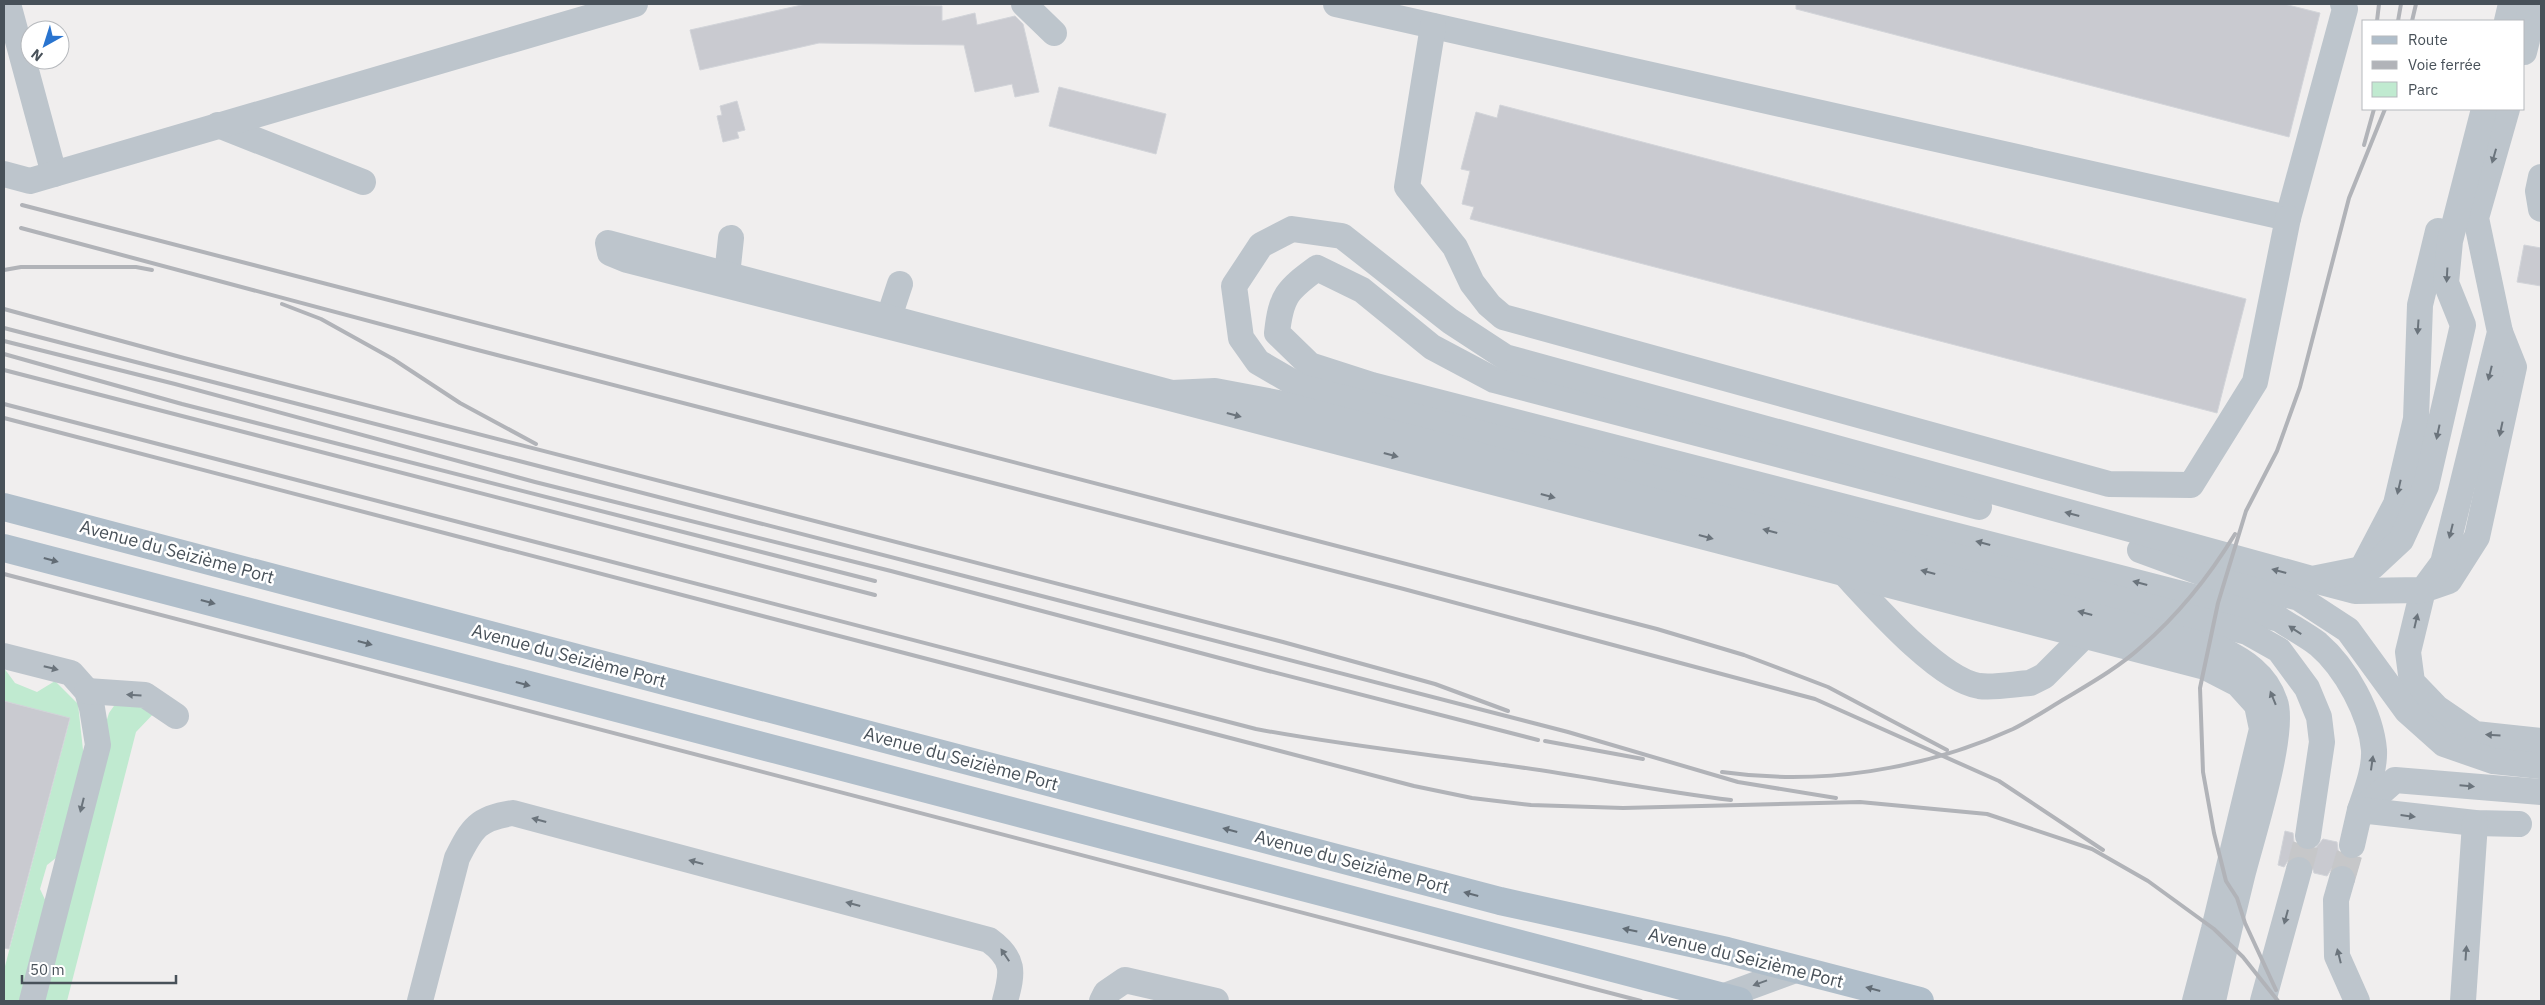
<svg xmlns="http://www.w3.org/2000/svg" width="2545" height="1005" font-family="'IBM Plex Sans',sans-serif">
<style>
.green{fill:#c0ead0}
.building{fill:#c9cad0;stroke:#d2d4d9}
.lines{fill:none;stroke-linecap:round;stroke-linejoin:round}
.minor-tunnel{stroke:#c6c7c9;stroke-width:26;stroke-dasharray:26 13;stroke-linecap:butt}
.minor{stroke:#bdc5cc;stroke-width:26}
.major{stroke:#b0beca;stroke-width:28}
.rail{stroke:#b1b3b8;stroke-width:4}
.oneway{fill:#6b747c}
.oneway2{fill:#626c75}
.labels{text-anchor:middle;stroke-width:5;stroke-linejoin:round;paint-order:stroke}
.street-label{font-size:18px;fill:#485159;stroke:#fff}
</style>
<rect width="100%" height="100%" fill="#f0eeee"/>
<g class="green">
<polygon points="4,668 15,683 37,692 55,681 78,704 84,759 61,854 47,865 40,889 48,906 22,1001 4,1001 4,970 70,719 4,701"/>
<polygon points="116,703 157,710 136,732 67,1001 43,1001 103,732 109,713"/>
</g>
<g class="building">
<polygon points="806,4 942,6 942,21 975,13 977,25 1015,16 1023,24 1039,92 1015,97 1012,84 975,92 964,45 819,43 700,70 690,30"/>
<polygon points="1796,4 2284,4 2320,13 2289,137 1796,9"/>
<polygon points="1059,87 1166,114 1156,154 1049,126"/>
<polygon points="737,101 745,130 737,132 739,138 723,142 717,116 722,115 720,106"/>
<polygon points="1500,105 2246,299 2217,413 1470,219 1474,207 1462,204 1470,171 1461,169 1476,112 1497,118"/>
<polygon points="2524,245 2541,248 2541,286 2517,282"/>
<polygon points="4,701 70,718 9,949 4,948"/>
<polygon points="2285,831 2293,833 2294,842 2305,851 2314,850 2323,839 2337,842 2338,850 2342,856 2349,860 2360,857 2356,875 2352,868 2346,864 2332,868 2327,876 2314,873 2310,860 2302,855 2289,859 2284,867 2278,865"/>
</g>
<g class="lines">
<g class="minor-tunnel">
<polyline points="2299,870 2308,836"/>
<polyline points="2342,879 2352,845"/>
</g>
<g class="minor">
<polyline points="8,4 54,174"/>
<polyline points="1024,4 1054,33"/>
<polyline points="1336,4 2288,218 2345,9 2343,4"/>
<polyline points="2507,21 2511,4"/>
<polyline points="1433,26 1407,187 1455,247 1472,283 1489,305 1503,317 2109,484 2191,485 2255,382 2288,218"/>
<polyline points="2524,52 2527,40 2530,4"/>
<polyline points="218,125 363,182"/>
<polyline points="4,174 30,181 635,4"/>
<polyline points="2541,177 2538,191 2541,209"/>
<polyline points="727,275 731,238"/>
<polyline points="889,317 900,284"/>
<polyline points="2500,332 2514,367 2477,537 2449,581 2423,590 2408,652 2412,682 2437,708 2475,734 2541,741"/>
<path d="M1979,507L1494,380L1432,347L1362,290L1317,268C1287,290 1281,296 1277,333L1310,365L1372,385L2279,619C2291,627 2306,635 2318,644C2346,668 2371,714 2374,750C2375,770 2366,792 2360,810"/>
<polyline points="2140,550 2208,575 2299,598 2348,630 2407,711 2444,744 2493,761 2541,766"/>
<polyline points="2363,567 2396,504 2416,419 2420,305 2438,231"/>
<path d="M1844,573C1872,603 1939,680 1979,686C1995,688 2014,684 2030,683L2044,676L2084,636"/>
<polyline points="2317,581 2355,591 2423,590 2443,563 2500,332 2476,218 2507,109"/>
<polyline points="4,656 71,673 87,691 92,708 98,745 32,1001"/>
<polyline points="87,691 145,695 176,716"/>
<polyline points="2361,810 2395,780 2541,792"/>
<polyline points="2308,836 2322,742 2319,717 2307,688 2279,650 2247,632 1301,387 1258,362 1241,338 1234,286 1261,245 1292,229 1342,236 1450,321 1505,357 2312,579 2372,567 2401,540 2426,486 2463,325 2446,283 2450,241 2484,109"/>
<polyline points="2352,845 2360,810 2475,823 2519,824"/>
<polyline points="2342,879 2336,900 2337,956 2357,1001"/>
<path d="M420,1001L457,858C472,828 478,818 513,813L989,940C1015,959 1013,972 1005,1001"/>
<polyline points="1102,1001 1106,993 1125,980 1216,1001"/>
<polyline points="1721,1001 1722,997 1798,969"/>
<path d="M2195,1001L2214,929L2262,729L2257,705L2238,684L2205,667L1162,396L627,260L610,253L608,243L1172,393L1215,391L1278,403L2220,649C2244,661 2266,674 2275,702C2286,732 2251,840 2242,876C2232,917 2222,959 2213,1001"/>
<polyline points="2263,1001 2299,870"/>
<polyline points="2463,1001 2475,823"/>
</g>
<g class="major">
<polyline points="4,507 1500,901 1727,951 1920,1001"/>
<polyline points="4,548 1739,1001"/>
</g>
<g class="rail">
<polyline points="2377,21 2379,4"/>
<polyline points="2398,21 2401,4"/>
<polyline points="2412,21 2416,4"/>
<polyline points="2364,145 2374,109"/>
<polyline points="22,205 1657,629 1744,655 1828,687 1947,750"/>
<polyline points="21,228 470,348 1400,588 1815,699 1999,781 2103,850"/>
<polyline points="4,270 21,267 136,267 152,270"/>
<polyline points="282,304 321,319 393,359 460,403 536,444"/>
<polyline points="4,309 184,358 1283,642 1435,684 1508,711"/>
<polyline points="4,328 1568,732 1738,782 1836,798"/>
<polyline points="4,341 175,384 535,482 891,571 1261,669 1538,740"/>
<polyline points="4,354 182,404 875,581"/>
<polyline points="4,370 875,595"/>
<path d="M4,404L1256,729C1340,745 1425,754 1511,766C1584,776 1657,791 1731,800"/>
<polyline points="4,418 1414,786 1472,798 1531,805 1623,808 1860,802 1987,814 2092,849 2148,881 2214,929 2243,957 2278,1001"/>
<polyline points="4,574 1641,1001"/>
<polyline points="1545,741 1643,759"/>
<path d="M1722,772C1820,786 1923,770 2013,729C2031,720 2049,708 2066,698C2091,683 2119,667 2141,647C2177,616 2210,575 2235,534"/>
<polyline points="2276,990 2245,923 2237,898 2226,881 2214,833 2203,772 2200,688 2218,603 2246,511 2277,451 2300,387 2349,198 2385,109"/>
</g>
</g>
<defs><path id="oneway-solid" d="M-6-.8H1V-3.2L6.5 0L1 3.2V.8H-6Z" transform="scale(1.25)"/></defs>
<g class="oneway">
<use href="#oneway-solid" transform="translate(2494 156) rotate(106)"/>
<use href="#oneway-solid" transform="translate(2447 275) rotate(93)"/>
<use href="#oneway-solid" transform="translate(2418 327) rotate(94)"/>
<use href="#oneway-solid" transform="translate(2490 373) rotate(104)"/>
<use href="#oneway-solid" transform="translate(1234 415) rotate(15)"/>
<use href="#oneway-solid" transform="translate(2501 429) rotate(102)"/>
<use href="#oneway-solid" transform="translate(2438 432) rotate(102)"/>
<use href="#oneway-solid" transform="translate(1391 455) rotate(15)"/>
<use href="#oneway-solid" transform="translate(2399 487) rotate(103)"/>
<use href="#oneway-solid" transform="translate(1548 496) rotate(15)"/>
<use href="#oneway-solid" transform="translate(2072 514) rotate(-165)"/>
<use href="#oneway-solid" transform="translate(1770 531) rotate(-165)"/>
<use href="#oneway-solid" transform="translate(2451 531) rotate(104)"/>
<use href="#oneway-solid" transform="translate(1706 537) rotate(15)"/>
<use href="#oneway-solid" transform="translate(1983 543) rotate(-165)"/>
<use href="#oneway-solid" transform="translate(2279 571) rotate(-165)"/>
<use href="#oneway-solid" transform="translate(1928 572) rotate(-165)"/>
<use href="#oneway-solid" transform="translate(2140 583) rotate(-165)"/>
<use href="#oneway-solid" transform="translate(2085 613) rotate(-165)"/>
<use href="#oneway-solid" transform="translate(2416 621) rotate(-77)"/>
<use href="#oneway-solid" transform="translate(2295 630) rotate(-147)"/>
<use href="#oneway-solid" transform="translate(51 668) rotate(14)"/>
<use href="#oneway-solid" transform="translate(134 695) rotate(-176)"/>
<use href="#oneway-solid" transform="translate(2273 698) rotate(-112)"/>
<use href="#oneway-solid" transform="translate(2493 735) rotate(-177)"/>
<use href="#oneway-solid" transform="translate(2372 763) rotate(-82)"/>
<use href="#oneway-solid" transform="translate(2467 786) rotate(5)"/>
<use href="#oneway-solid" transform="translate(82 805) rotate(104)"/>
<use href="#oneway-solid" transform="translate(2408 816) rotate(7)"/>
<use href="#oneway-solid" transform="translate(539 820) rotate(-165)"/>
<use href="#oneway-solid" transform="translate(696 862) rotate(-165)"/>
<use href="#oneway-solid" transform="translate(853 904) rotate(-165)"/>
<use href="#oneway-solid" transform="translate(2286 917) rotate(105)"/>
<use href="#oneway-solid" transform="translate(2466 953) rotate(-86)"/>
<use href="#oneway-solid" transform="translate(1005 955) rotate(-124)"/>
<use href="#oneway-solid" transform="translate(2339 956) rotate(-104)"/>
<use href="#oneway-solid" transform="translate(1760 983) rotate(160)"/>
</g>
<g class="oneway2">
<use href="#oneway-solid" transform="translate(51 560) rotate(15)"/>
<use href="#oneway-solid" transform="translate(208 602) rotate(15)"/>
<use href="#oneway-solid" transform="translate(365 643) rotate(15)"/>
<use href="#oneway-solid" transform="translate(523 684) rotate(15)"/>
<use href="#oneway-solid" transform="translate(1230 830) rotate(-165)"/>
<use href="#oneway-solid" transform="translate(1471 894) rotate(-165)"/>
<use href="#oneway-solid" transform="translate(1630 930) rotate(-168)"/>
<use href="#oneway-solid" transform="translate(1873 989) rotate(-165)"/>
</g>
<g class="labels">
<g class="street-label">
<text transform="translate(177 552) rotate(15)" y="6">Avenue du Seizième Port</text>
<text transform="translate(569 656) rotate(15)" y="6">Avenue du Seizième Port</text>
<text transform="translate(961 759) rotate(15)" y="6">Avenue du Seizième Port</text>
<text transform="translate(1352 862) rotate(15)" y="6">Avenue du Seizième Port</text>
<text transform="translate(1746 958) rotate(14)" y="6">Avenue du Seizième Port</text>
</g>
</g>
<rect width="2545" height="1005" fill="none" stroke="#485159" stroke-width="10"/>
<rect x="2362" y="20" width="162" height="90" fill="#ffffff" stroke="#b6b9bd"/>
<rect x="2372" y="36" width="25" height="8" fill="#b0beca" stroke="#b6b9bd"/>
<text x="2408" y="45" font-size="15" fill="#485159">Route</text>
<rect x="2372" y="61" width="25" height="8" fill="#b1b3b8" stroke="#b6b9bd"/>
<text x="2408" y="70" font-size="15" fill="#485159">Voie ferrée</text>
<rect x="2372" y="82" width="25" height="15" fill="#c0ead0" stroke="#b6b9bd"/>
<text x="2408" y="95" font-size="15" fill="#485159">Parc</text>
<g transform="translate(45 45) rotate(219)"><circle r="24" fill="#ffffff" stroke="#b6b9bd"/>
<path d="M0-4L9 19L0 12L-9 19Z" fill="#2974cf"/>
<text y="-8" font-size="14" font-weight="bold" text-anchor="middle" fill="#485159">N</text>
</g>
<path d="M22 975v8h154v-8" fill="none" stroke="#485159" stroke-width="2.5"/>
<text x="30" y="975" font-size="15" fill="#485159" stroke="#ffffff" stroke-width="4" paint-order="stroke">50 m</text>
</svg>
